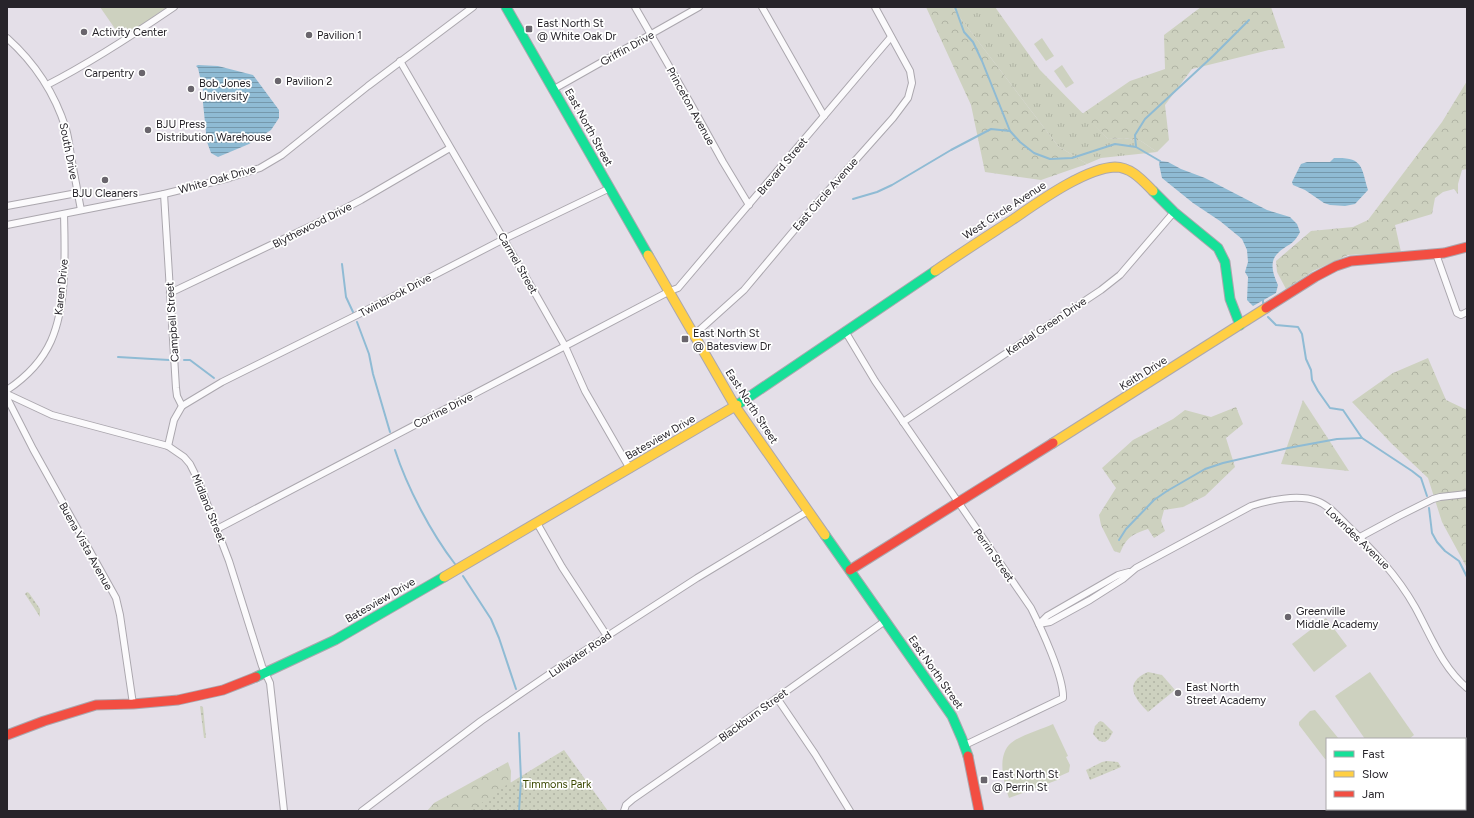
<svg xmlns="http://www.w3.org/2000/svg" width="1474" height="818" font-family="Figtree,sans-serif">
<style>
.grass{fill:url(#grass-tufts)}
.forest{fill:url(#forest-crowns)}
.park{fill:url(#park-dots)}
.pitch{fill:#cdd1bf}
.water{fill:url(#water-rules)}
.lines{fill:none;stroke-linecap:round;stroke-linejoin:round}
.stream{stroke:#8fbbd4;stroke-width:2}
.street-casing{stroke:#aba7ae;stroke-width:8}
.fast-casing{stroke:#aba7ae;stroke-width:11}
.slow-casing{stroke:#aba7ae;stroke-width:11}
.jam-casing{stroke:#aba7ae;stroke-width:11}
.street{stroke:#fbfafc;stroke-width:6}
.fast{stroke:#16e098;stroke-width:9}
.slow{stroke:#ffcf43;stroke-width:9}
.jam{stroke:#f24e42;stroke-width:9}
.poi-dot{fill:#69656c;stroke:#fff;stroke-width:1.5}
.labels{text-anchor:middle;stroke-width:3.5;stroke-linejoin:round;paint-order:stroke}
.poi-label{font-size:11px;fill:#27242a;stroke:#fff;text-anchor:start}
.street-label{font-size:11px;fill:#27242a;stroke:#fff}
.park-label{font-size:11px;fill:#3a4700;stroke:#fff}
</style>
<defs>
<pattern id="grass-tufts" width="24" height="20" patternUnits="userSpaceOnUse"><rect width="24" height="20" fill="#cdd1bf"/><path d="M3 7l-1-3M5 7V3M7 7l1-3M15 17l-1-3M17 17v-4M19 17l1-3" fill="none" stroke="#b0b3a4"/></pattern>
<pattern id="forest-crowns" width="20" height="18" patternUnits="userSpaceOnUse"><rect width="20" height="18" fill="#cdd1bf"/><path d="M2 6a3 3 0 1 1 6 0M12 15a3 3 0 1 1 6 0" fill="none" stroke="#b0b3a4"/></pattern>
<pattern id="park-dots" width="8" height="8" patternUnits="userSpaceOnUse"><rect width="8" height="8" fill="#cdd1bf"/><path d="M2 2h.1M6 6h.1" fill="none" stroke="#b0b3a4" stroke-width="1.8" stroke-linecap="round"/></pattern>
<pattern id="water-rules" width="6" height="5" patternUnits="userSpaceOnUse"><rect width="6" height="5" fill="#8fbbd4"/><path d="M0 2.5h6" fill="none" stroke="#7598ac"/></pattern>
</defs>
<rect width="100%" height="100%" fill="#e4dfe8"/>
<polygon class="grass" points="952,7 995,7 1040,70 1108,139 1124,138 1141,141 1157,152 1101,158 1087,164 1058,146"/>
<g class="forest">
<polygon points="926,7 952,7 1058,146 1087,164 1041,180 985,172 971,105"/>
<polygon points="1201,7 1271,7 1285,48 1269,50 1192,69 1165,105 1169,140 1157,152 1141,141 1124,138 1108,139 1082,114 1130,81 1165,69 1164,35"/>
<polygon points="1467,81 1467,169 1462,170 1458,184 1458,194 1454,189 1443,192 1435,198 1432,214 1395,225 1401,252 1348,255 1313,271 1286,289 1277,272 1276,261 1311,231 1353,227 1368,220 1442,122"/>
<polygon points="1428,358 1446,400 1467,410 1467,568 1442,522 1428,478 1391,443 1352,402 1393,373"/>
<polygon points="1303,400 1349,471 1281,464"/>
<path d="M1236,407L1243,424L1226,438L1235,467L1205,496L1183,507L1164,510L1161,521L1165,531L1154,538L1148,529C1131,535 1127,537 1120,553L1114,551L1101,525L1099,515L1116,488L1102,468L1133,440L1173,419L1185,410L1211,417Z"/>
<polygon points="508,762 511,771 510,802 504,811 427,811 434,803"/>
</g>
<g class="park">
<polygon points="27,592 29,593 40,609 40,617 25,594"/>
<path d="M1148,672L1162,675L1175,690L1148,712C1134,698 1123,683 1148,672Z"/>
<polygon points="200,706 203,707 206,738 204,738"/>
<polygon points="1100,721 1103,722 1113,732 1109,739 1105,742 1099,741 1093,734 1095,726"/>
<polygon points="564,750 608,811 471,811 500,789"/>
<polygon points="1107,761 1118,762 1121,767 1090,780 1086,770 1102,762"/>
</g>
<g class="pitch">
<polygon points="100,7 167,7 130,33 126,27 118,33"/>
<polygon points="1042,38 1054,56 1046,61 1034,44"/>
<polygon points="1062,65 1074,83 1066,88 1054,71"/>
<polygon points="1326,618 1347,646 1314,672 1292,644"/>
<polygon points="1370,672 1414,735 1409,739 1365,739 1335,696"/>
<polygon points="1315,710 1339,739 1327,739 1327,759 1325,759 1299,725 1299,722 1310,711"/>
<path d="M1053,724L1068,756L1066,757L1070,765L1069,772L1060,776V779L1009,798C1004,783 996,756 1011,743C1019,736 1042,729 1053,724Z"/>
</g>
<g class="water">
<polygon points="198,65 218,66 253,75 279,110 279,118 271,130 249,144 218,157 211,153 207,142 203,103 203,90 198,68 196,66"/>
<path d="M1334,158C1363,157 1361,166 1368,190L1355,204L1345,206L1330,205L1324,203L1305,190L1293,185L1292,182L1301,164L1307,162H1330Z"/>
<path d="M1160,161L1168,162L1181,169L1205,178L1267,210L1290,217L1297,224L1300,232C1293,246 1287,244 1278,253C1268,262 1274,276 1278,285L1276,293L1253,306L1247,300L1248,277L1245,272L1248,262L1247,250L1242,239L1220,221L1193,203L1162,178L1159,164Z"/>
</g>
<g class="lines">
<g class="stream">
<polyline points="955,7 964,32 973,42 982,61 1010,131 1020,142 1034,153 1050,159 1072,158 1115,144 1136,147 1160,161"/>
<polyline points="1136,147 1135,135 1145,119 1213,56 1249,20"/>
<polyline points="853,199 877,192 892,185 951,150 991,129 1010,131"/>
<polyline points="342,264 346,297 353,312"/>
<polyline points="1263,300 1263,303"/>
<polyline points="1268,317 1276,325 1298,327 1302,334 1306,359 1311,370 1312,380 1318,391 1330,408 1343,410 1362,438 1412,471 1421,478 1427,496"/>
<polyline points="357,322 369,354 373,374 390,432"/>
<polyline points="118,357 169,360"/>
<polyline points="184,360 190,360 214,378"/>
<path d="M395,450C407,487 431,533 455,564"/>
<polyline points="1429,508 1432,533 1437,542 1445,551 1459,561 1467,577"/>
<polyline points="1119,540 1126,529 1154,500 1167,491 1205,469 1223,463 1288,448 1337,439 1362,438"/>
<polyline points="463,576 491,619 499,638 516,689"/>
<polyline points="519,733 521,780 519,811"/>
</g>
<g class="street-casing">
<g id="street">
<polyline points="635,7 692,106 723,162 749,205"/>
<polyline points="762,7 824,116"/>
<path d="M7,38C35,63 55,94 66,129C69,139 70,151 72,162C75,178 78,194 81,210"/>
<polyline points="400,61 531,286 565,346 585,391 630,469"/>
<path d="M47,85C92,62 133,35 174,7"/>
<polyline points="554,89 699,7"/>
<polyline points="164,194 176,388 177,396 182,406 174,420 168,446"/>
<polyline points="7,206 77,193"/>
<polyline points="7,225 164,194 229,178 260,168 282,155 368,86 473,7"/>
<polyline points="1436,254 1457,313 1461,315 1467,312"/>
<polyline points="170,293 319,222 361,200 450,148"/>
<path d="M845,331L875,381L1031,608C1041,628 1064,677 1063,698L965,745"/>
<polyline points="694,335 744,290 812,209 893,118 908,98 912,83 910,71 875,7"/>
<path d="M7,390C25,378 42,361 51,341C67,305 65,253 64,214"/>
<polyline points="7,394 52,415 168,446 184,457 190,464 198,480 229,561 262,666 270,683 284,811"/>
<polyline points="7,398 33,449 116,598 120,615 133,704"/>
<polyline points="182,406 222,382 357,315 504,239 610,188"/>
<polyline points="903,422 1101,290 1120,275 1174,212"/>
<polyline points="537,523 562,567 607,636"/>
<polyline points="217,529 670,291 678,288 891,37"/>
<polyline points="1360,537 1399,516 1433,499 1440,497 1467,494"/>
<path d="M1039,624L1050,622L1090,600L1123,579L1136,568L1251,506C1269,500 1298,494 1317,501C1328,505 1337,515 1345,523C1372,549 1397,575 1415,607C1431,636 1442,667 1467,688"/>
<polyline points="1039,624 1047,616 1118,575 1129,572"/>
<polyline points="777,698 815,754 850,811"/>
<polyline points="362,811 481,721 564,664 697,578 808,511"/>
<polyline points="624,811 626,805 633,799 708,747 885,621"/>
</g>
</g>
<g class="fast-casing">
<g id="fast">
<polyline points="506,7 648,255"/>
<polyline points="1153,191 1174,212 1218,248 1225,262 1230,299 1240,325"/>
<polyline points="737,405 935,271"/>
<polyline points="825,535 952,716 962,739 968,756"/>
<polyline points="256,677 335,640 444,577"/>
</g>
</g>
<g class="slow-casing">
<g id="slow">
<polyline points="648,255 735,406 825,535"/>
<path d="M935,271C961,253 986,237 1012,220C1037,203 1085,168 1115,167C1131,167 1142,180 1153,191"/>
<polyline points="1053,443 1266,308"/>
<polyline points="444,577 737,405"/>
</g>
</g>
<g class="jam-casing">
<g id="jam">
<polyline points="1266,308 1315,277 1336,266 1351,261 1444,253 1467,247"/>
<polyline points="850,570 1053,443"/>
<polyline points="7,735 44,721 96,705 133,704 178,700 223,690 256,677"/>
<polyline points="968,756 979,811"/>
</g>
</g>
<use href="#street" class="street"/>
<use href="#fast" class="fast"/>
<use href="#slow" class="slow"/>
<use href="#jam" class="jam"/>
</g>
<g class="poi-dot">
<rect x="525" y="25" width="8" height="8" rx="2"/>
<circle cx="84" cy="32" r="4"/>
<circle cx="309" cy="35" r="4"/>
<circle cx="142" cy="73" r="4"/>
<circle cx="278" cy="81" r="4"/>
<circle cx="191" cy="89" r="4"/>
<circle cx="148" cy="130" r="4"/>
<circle cx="105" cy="180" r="4"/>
<rect x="681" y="335" width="8" height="8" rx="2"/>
<circle cx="1288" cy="617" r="4"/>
<circle cx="1178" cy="693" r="4"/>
<rect x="980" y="776" width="8" height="8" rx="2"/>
</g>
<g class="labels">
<g class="poi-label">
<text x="537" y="27">East North St<tspan x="537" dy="13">@ White Oak Dr</tspan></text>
<text x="92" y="36">Activity Center</text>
<text x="317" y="39">Pavilion 1</text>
<text x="134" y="77" text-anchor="end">Carpentry</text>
<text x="286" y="85">Pavilion 2</text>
<text x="199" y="87">Bob Jones<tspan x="199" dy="13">University</tspan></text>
<text x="156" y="128">BJU Press<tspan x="156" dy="13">Distribution Warehouse</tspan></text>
<text x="105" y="197" text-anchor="middle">BJU Cleaners</text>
<text x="693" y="337">East North St<tspan x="693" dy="13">@ Batesview Dr</tspan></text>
<text x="1296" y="615">Greenville<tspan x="1296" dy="13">Middle Academy</tspan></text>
<text x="1186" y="691">East North<tspan x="1186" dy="13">Street Academy</tspan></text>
<text x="992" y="778">East North St<tspan x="992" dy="13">@ Perrin St</tspan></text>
</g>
<g class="street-label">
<text transform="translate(627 48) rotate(-29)" y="4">Griffin Drive</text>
<text transform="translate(691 106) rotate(61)" y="4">Princeton Avenue</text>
<text transform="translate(589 127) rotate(61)" y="4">East North Street</text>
<text transform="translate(69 151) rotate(79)" y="4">South Drive</text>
<text transform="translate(782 166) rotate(-50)" y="4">Brevard Street</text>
<text transform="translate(217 179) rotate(-16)" y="4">White Oak Drive</text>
<text transform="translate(825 194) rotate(-49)" y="4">East Circle Avenue</text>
<text transform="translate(1004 210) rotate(-33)" y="4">West Circle Avenue</text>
<text transform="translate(312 225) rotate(-27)" y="4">Blythewood Drive</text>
<text transform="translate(518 263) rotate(60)" y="4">Carmel Street</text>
<text transform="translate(61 287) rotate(-84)" y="4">Karen Drive</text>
<text transform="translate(395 295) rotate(-28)" y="4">Twinbrook Drive</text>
<text transform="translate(172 322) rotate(-94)" y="4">Campbell Street</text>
<text transform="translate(1046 326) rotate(-34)" y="4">Kendal Green Drive</text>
<text transform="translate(1143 373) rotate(-32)" y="4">Keith Drive</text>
<text transform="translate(752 406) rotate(57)" y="4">East North Street</text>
<text transform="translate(443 410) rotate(-27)" y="4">Corrine Drive</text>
<text transform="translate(660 437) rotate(-30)" y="4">Batesview Drive</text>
<text transform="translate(209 508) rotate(68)" y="4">Midland Street</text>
<text transform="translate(1358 538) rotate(44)" y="4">Lowndes Avenue</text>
<text transform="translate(86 546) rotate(61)" y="4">Buena Vista Avenue</text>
<text transform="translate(994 555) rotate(55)" y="4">Perrin Street</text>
<text transform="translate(380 600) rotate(-30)" y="4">Batesview Drive</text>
<text transform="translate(580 654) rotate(-34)" y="4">Lullwater Road</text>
<text transform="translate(936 672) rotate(55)" y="4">East North Street</text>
<text transform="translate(753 715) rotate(-36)" y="4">Blackburn Street</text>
</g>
<g class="park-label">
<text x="557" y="788">Timmons Park</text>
</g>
</g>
<rect width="1474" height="818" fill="none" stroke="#27242a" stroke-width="16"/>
<rect x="1326" y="738" width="140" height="72" fill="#ffffff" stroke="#a9a7aa"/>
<rect x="1334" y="751" width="20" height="6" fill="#16e098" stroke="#a9a7aa"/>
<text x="1362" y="758" font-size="12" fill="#27242a">Fast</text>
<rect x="1334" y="771" width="20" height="6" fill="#ffcf43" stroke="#a9a7aa"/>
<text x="1362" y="778" font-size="12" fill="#27242a">Slow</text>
<rect x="1334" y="791" width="20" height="6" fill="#f24e42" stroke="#a9a7aa"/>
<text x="1362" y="798" font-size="12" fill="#27242a">Jam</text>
</svg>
